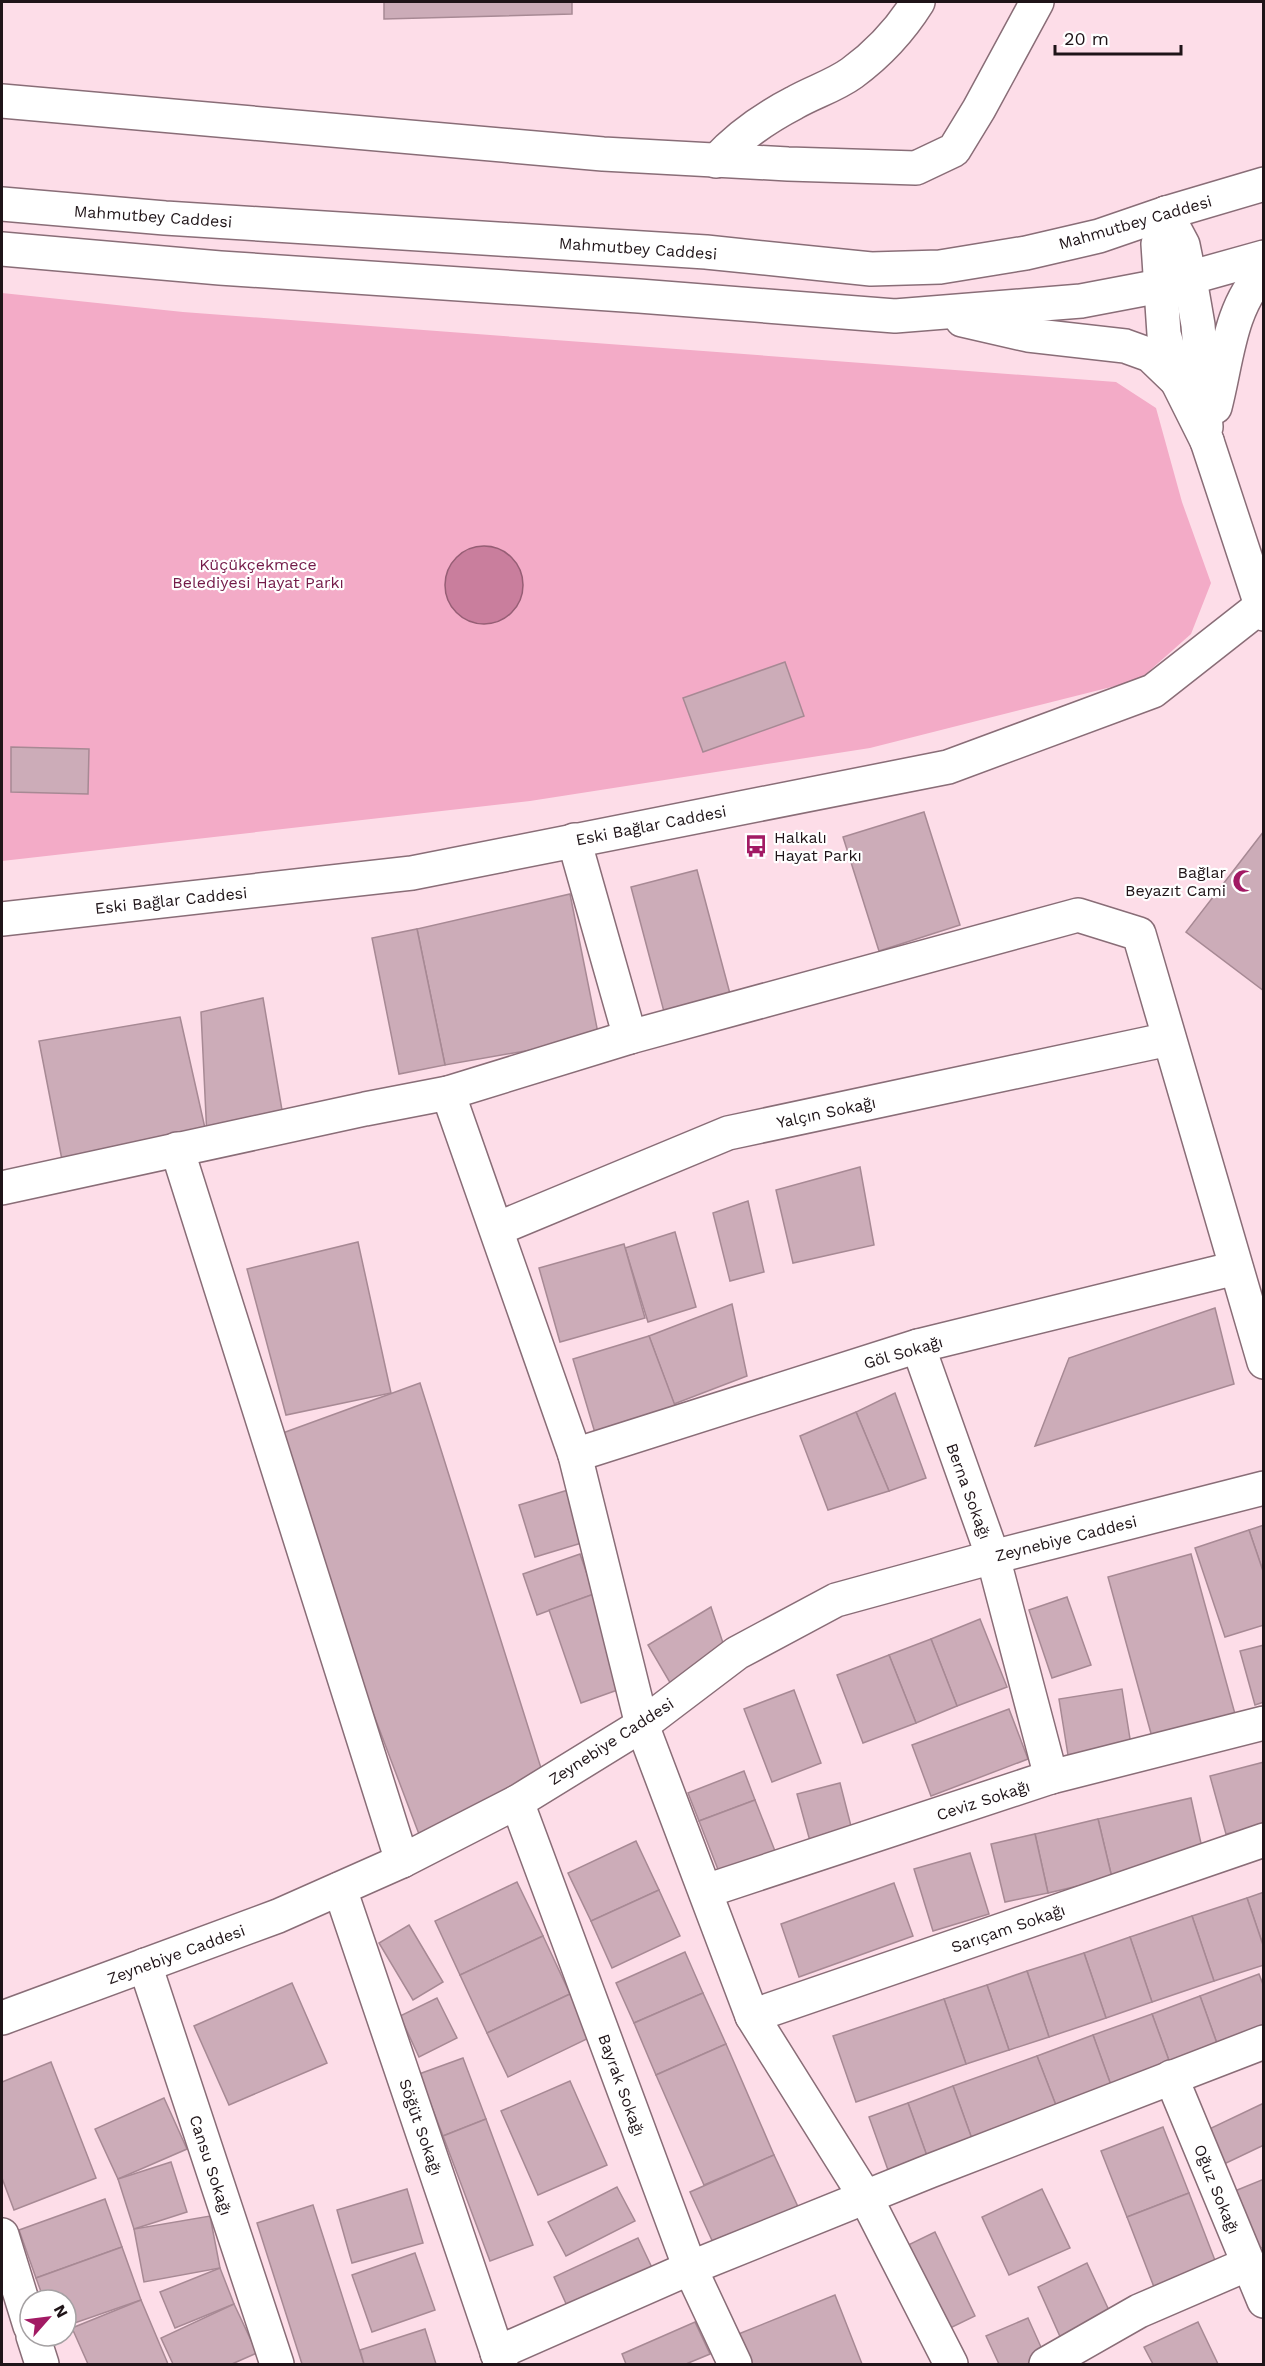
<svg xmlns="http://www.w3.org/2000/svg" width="1265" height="2366" font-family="'Work Sans',sans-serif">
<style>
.green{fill:#f3abc7}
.water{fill:#c97e9d;stroke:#965e75;stroke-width:1.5}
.building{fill:#ccacb8;stroke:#a78994;stroke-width:1.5}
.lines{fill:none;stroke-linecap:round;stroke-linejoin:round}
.minor-casing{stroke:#896d77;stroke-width:36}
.secondary-casing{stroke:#896d77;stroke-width:36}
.primary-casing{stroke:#896d77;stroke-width:36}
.minor{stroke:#fff;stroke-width:33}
.secondary{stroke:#fff;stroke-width:33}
.primary{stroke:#fff;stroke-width:33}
.labels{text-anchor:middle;stroke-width:4.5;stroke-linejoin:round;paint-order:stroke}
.street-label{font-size:16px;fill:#1f1418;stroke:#fff}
.park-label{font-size:16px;fill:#741b49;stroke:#fff}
.poi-label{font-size:16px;fill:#1f1418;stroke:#fff;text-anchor:start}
</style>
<rect width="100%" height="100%" fill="#fddde8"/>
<polygon class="green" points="2,293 183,312 1116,382 1156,408 1182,502 1211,583 1191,634 1139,680 870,748 530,801 2,861"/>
<circle class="water" cx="484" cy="585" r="39"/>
<g class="building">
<polygon points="384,2 572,2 572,14 384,19"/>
<polygon points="785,662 804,716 703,752 683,698"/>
<polygon points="11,747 89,749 88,794 11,792"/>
<polygon points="924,812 960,925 879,951 843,837"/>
<polygon points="1264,831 1264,991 1186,932"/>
<polygon points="697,870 733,1005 667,1023 631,887"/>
<polygon points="570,894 599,1038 445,1065 417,929"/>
<polygon points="417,929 445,1065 399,1074 372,938"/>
<polygon points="263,998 284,1122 207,1137 201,1012"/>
<polygon points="180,1017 207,1137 63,1165 39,1041"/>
<polygon points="860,1167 874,1245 793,1263 776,1190"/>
<polygon points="748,1201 764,1272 730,1281 713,1213"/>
<polygon points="675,1232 696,1307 648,1322 625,1248"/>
<polygon points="358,1242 391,1393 286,1415 247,1269"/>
<polygon points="624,1244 645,1318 560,1342 539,1268"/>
<polygon points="732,1304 747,1376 674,1404 649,1336"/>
<polygon points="1215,1308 1234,1384 1035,1446 1069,1358"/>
<polygon points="649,1336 680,1419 598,1443 573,1359"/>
<polygon points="420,1383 546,1784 425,1850 269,1438"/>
<polygon points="895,1393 926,1478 889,1491 856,1412"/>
<polygon points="856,1412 889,1491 828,1510 800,1436"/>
<polygon points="568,1490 585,1542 535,1557 519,1505"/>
<polygon points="1264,1525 1264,1574 1249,1530"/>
<polygon points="1249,1530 1264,1574 1264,1625 1225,1637 1195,1548"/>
<polygon points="580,1554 594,1594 537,1615 523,1574"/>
<polygon points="1191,1554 1235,1714 1152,1737 1108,1577"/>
<polygon points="594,1594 626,1687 581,1703 549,1610"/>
<polygon points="1067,1597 1091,1665 1052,1678 1029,1610"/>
<polygon points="711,1607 723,1643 679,1698 648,1645"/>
<polygon points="980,1619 1007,1687 957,1706 931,1639"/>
<polygon points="931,1639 957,1706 916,1723 889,1655"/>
<polygon points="1264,1645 1264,1702 1255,1705 1240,1651"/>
<polygon points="889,1655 916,1723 863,1743 837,1675"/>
<polygon points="1122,1689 1131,1745 1068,1755 1059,1699"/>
<polygon points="794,1690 821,1763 772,1782 744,1709"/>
<polygon points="1009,1709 1028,1759 931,1796 912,1745"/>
<polygon points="1264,1762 1264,1825 1226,1834 1210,1776"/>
<polygon points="744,1771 755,1800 699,1821 688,1793"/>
<polygon points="840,1783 852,1830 810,1841 797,1794"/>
<polygon points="1191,1798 1204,1857 1112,1878 1098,1819"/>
<polygon points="755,1800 775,1851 719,1872 699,1821"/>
<polygon points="1098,1819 1112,1878 1048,1893 1035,1834"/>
<polygon points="1035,1834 1048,1893 1005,1902 991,1844"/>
<polygon points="636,1841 659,1890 591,1921 568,1873"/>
<polygon points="970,1853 989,1914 933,1931 914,1869"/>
<polygon points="517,1882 543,1936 460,1975 435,1921"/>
<polygon points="894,1883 913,1936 799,1977 781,1924"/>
<polygon points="659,1890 680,1936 612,1968 591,1921"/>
<polygon points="1264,1892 1264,1948 1247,1898"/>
<polygon points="1247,1898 1264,1948 1264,1965 1214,1981 1192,1916"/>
<polygon points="1192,1916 1214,1981 1152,2002 1130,1937"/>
<polygon points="409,1925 443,1982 413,2000 379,1943"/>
<polygon points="543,1936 570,1994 487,2033 460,1975"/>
<polygon points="1130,1937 1152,2002 1106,2018 1084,1953"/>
<polygon points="685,1952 703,1993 634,2023 616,1983"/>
<polygon points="1084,1953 1106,2018 1049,2037 1027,1971"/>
<polygon points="1027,1971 1049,2037 1009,2050 987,1985"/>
<polygon points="1259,1974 1264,1987 1264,2032 1219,2049 1200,1996"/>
<polygon points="292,1983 327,2063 229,2105 194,2026"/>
<polygon points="987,1985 1009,2050 966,2064 944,1999"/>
<polygon points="703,1993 726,2044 656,2075 634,2023"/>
<polygon points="570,1994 591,2037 508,2077 487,2033"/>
<polygon points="1200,1996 1219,2049 1171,2066 1152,2014"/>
<polygon points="437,1998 457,2038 419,2057 400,2016"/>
<polygon points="944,1999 966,2064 856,2102 833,2036"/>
<polygon points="1152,2014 1171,2066 1112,2088 1093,2035"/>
<polygon points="1093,2035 1112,2088 1057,2108 1037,2056"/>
<polygon points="726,2044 774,2155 704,2185 656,2075"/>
<polygon points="1037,2056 1057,2108 972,2139 953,2086"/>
<polygon points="463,2058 486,2119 443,2136 419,2074"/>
<polygon points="51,2062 96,2178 14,2210 2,2178 2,2082"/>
<polygon points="570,2081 607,2165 538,2195 501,2111"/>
<polygon points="953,2086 972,2139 927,2156 908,2103"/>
<polygon points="164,2098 187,2149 118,2179 95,2129"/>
<polygon points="908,2103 927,2156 888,2170 869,2117"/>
<polygon points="1264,2103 1264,2145 1222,2165 1205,2131"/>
<polygon points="486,2119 533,2245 490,2261 443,2136"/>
<polygon points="1163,2127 1189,2193 1127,2217 1101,2151"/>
<polygon points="774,2155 799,2209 715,2247 690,2192"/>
<polygon points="171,2162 187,2212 134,2229 118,2179"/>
<polygon points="1264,2179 1264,2247 1254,2250 1230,2193"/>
<polygon points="617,2187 635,2221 566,2256 548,2222"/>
<polygon points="407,2189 423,2243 352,2263 337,2210"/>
<polygon points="1042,2189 1070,2248 1009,2275 982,2217"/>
<polygon points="1189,2193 1216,2263 1154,2287 1127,2217"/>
<polygon points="105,2199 122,2247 36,2278 19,2230"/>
<polygon points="313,2205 364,2364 302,2364 257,2223"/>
<polygon points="210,2216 220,2268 144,2282 134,2229"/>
<polygon points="935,2232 975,2316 944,2331 904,2247"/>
<polygon points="638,2238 653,2270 568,2308 554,2277"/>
<polygon points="122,2247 141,2300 66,2326 66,2300 44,2300 36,2278"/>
<polygon points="415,2253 435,2310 372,2332 352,2275"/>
<polygon points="1087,2263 1112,2317 1062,2341 1038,2287"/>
<polygon points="220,2268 234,2304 175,2328 160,2292"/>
<polygon points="835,2295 862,2364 747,2364 736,2335"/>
<polygon points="141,2300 168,2364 88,2364 72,2328"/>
<polygon points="234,2304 257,2353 232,2364 173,2364 161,2338"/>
<polygon points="1028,2318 1045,2356 1027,2364 999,2364 986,2336"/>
<polygon points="695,2322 710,2354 686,2364 626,2364 622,2354"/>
<polygon points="1198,2322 1218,2364 1153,2364 1144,2347"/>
<polygon points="425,2329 436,2364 364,2364 360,2350"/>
</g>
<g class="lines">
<g class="minor-casing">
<g id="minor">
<polyline points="2,101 603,154 788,164 916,168 954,150 979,109 1037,2"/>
<path d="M716,161C738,137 765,118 794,103C813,92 834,86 852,73C878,54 901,29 918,2"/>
<polyline points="1207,441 1264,614"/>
<polyline points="574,840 630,1037"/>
<polyline points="448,1093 575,1455 642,1725 752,2016 866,2198 951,2364"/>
<polyline points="177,1149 402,1861"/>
<polyline points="2,1188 365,1109 448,1093 630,1037 1078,915 1139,934 1264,1362"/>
<polyline points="497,1229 728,1133 1169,1039"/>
<polyline points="918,1346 993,1557 1051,1777"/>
<polyline points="575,1455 918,1346 1236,1268"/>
<polyline points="517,1802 690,2268 735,2364"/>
<polyline points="340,1889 501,2364"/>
<polyline points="706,1891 1051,1777 1264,1723"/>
<polyline points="145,1965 277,2364"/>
<polyline points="752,2016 1264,1840"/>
<polyline points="2,2018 278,1916 402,1861 517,1802 642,1725 737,1653 836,1600 993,1557 1264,1488"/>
<polyline points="1171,2077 1264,2301"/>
<polyline points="2,2235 30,2326"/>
<polyline points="33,2336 42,2364"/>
<polyline points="497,2353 690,2268 930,2171 1264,2042"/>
<polyline points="1046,2364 1139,2311 1248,2264"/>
</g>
</g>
<g class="secondary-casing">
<polyline id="secondary" points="2,919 412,873 948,767 1153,691 1260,607"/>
</g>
<g class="primary-casing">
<g id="primary">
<polyline points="2,204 165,218 706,252 871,269 940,267 1026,253 1099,236 1166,213 1264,184"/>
<polyline points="1166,213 1158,244 1164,334 1177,381 1207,441"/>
<polyline points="1166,213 1183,245 1190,279 1198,325 1206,427"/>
<polyline points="2,249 220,268 639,296 895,316 1081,301 1160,286 1264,257"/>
<polyline points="962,320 1028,335 1125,346 1150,355 1177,381"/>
<path d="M1215,407C1227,362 1229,307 1264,272"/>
</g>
</g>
<use href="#minor" class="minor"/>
<use href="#secondary" class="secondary"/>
<use href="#primary" class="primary"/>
</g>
<defs>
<g id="bus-bare" transform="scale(1.8)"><path d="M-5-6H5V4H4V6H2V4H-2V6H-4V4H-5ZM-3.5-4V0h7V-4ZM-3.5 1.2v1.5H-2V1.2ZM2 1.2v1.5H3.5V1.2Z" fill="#a21a64" stroke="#fff" stroke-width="2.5" paint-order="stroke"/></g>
<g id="mosque-bare" transform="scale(1.8)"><path d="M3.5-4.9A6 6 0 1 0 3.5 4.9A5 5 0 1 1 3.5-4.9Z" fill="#a21a64" stroke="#fff" stroke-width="2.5" paint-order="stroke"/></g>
</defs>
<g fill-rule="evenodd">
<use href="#bus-bare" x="756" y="846"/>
<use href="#mosque-bare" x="1244" y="881"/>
</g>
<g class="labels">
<g class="street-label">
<text transform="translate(153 216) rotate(4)" y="6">Mahmutbey Caddesi</text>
<text transform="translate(1135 222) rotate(-16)" y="6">Mahmutbey Caddesi</text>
<text transform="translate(638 248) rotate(4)" y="6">Mahmutbey Caddesi</text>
<text transform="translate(651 825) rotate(-11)" y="6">Eski Bağlar Caddesi</text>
<text transform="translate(171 900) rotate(-6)" y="6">Eski Bağlar Caddesi</text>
<text transform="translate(826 1112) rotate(-12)" y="6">Yalçın Sokağı</text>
<text transform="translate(903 1352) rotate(-16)" y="6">Göl Sokağı</text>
<text transform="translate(969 1491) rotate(70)" y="6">Berna Sokağı</text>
<text transform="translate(1066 1538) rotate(-14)" y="6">Zeynebiye Caddesi</text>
<text transform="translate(611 1741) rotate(-33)" y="6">Zeynebiye Caddesi</text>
<text transform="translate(983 1800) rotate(-18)" y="6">Ceviz Sokağı</text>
<text transform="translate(1008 1928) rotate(-19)" y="6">Sarıçam Sokağı</text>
<text transform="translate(176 1954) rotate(-20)" y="6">Zeynebiye Caddesi</text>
<text transform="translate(622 2085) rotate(70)" y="6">Bayrak Sokağı</text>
<text transform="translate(421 2127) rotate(71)" y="6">Söğüt Sokağı</text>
<text transform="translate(211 2165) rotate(72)" y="6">Cansu Sokağı</text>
<text transform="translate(1217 2189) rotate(68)" y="6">Oğuz Sokağı</text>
</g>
<g class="park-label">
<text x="258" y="570">Küçükçekmece<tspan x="258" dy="18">Belediyesi Hayat Parkı</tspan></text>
</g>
<g class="poi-label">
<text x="774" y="843">Halkalı<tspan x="774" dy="18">Hayat Parkı</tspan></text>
<text x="1226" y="878" text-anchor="end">Bağlar<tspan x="1226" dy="18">Beyazıt Cami</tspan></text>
</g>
</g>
<rect width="1265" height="2366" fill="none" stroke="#1f1418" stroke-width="6"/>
<g transform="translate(48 2318) rotate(62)"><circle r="28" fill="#ffffff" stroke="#a5a1a3" stroke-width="1.5"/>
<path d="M0-4.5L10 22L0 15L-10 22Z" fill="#a21a64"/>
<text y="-9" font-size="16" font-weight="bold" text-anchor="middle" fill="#1f1418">N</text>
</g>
<path d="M1055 45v9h126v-9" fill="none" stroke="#1f1418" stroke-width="3"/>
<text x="1064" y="45" font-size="18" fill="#1f1418" stroke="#ffffff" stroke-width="4.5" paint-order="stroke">20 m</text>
</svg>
